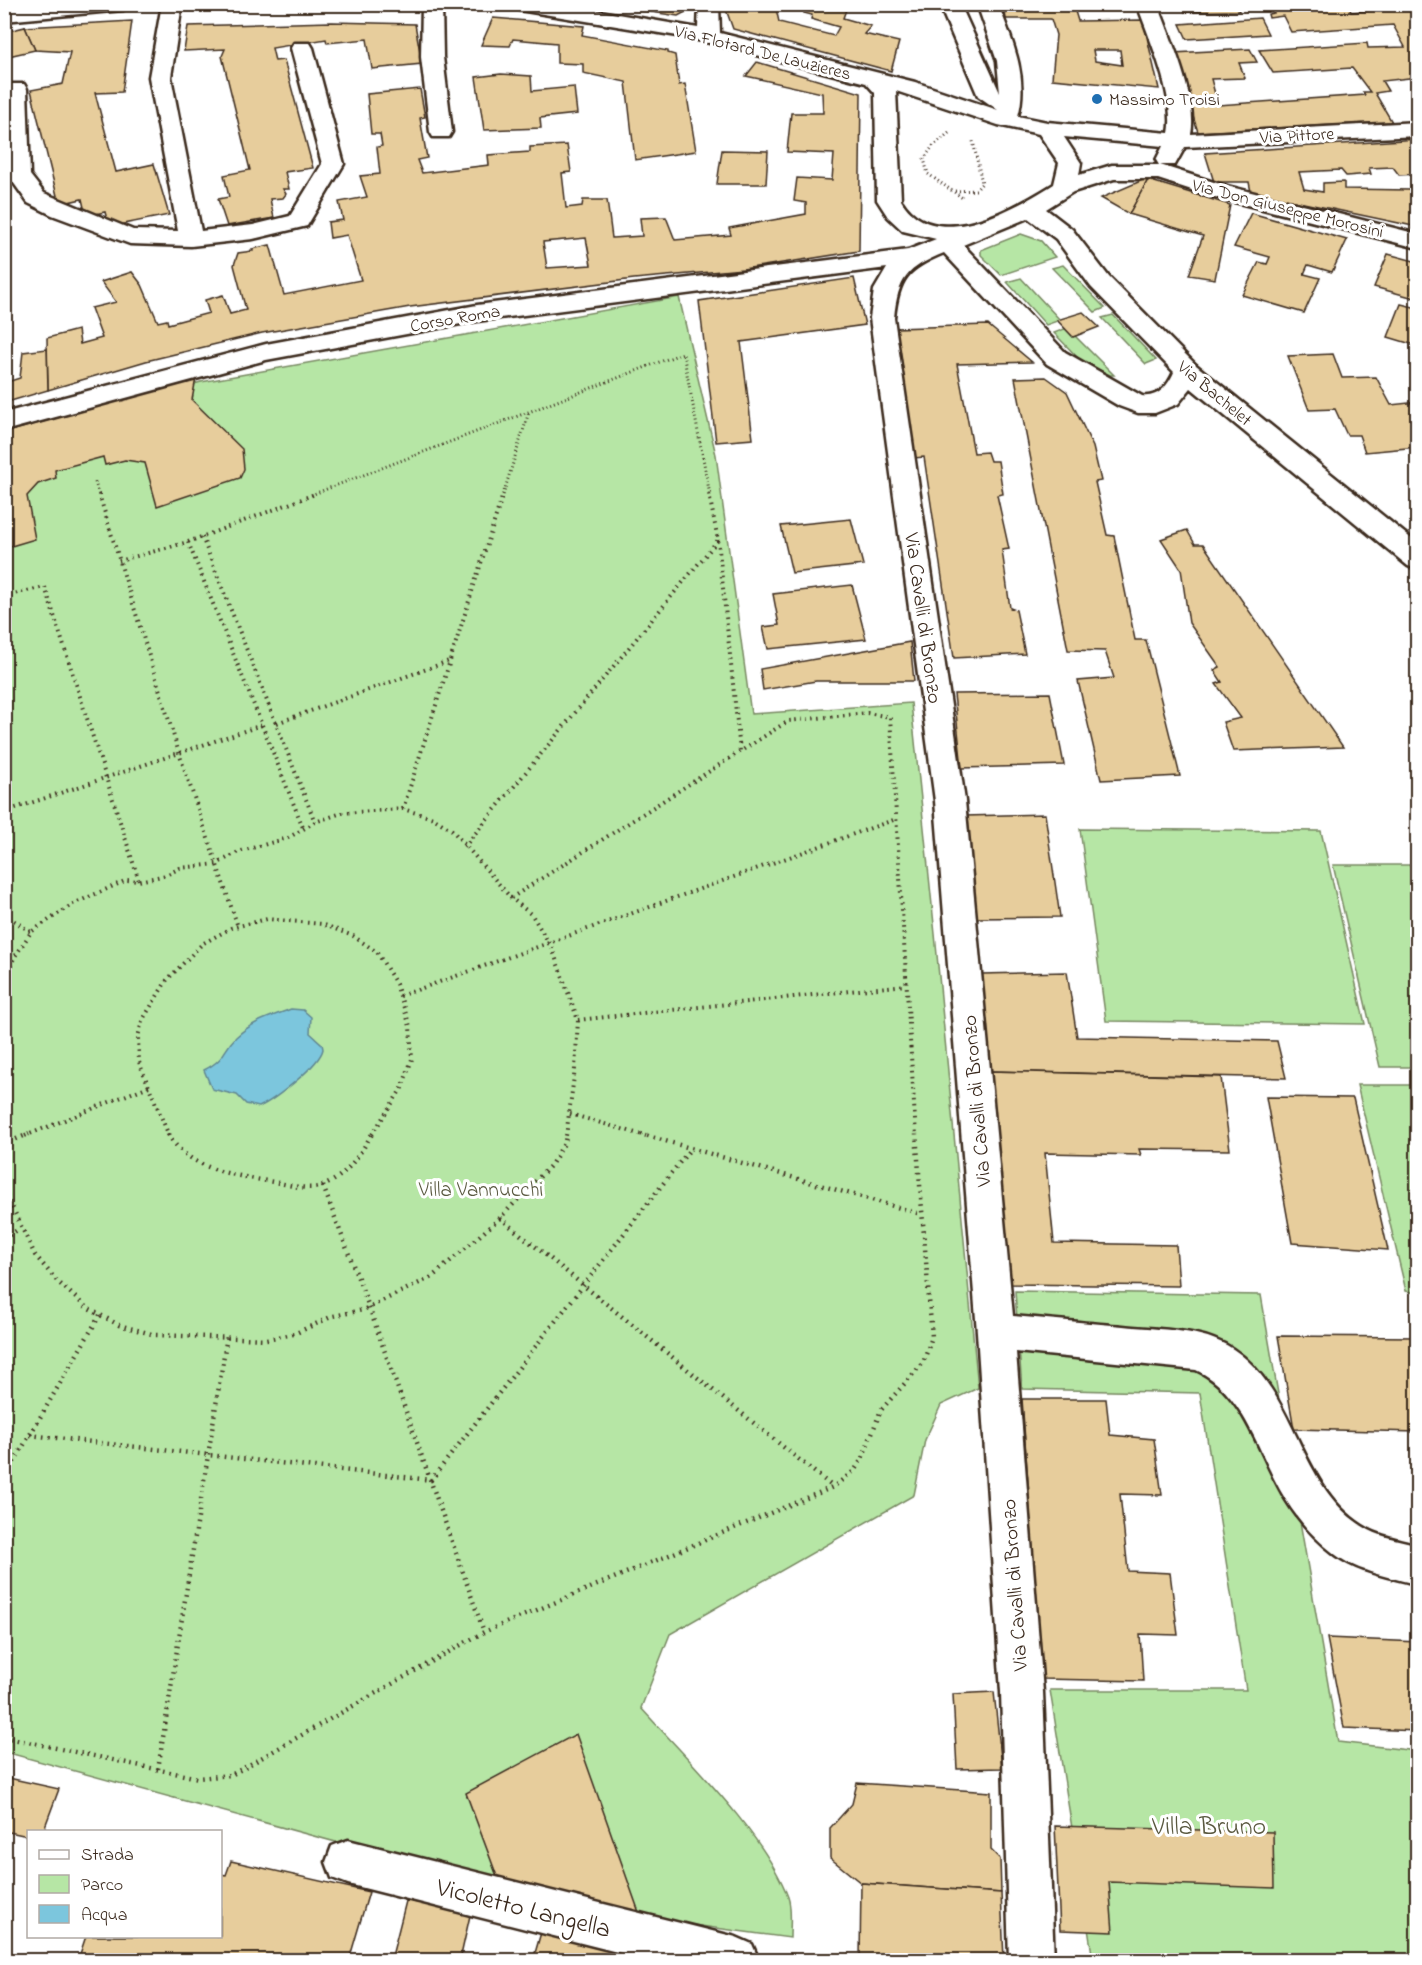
<svg xmlns="http://www.w3.org/2000/svg" width="1422" height="1965" font-family="'Indie Flower',sans-serif">
<style>
.green{fill:#b6e6a5;stroke:#788862;stroke-width:1.5}
.water{fill:#7cc6dd;stroke:#628891;stroke-width:1.5}
.building{fill:#e7cd9c;stroke:#3b2a1e;stroke-width:1.5;fill-rule:evenodd}
.lines{fill:none;stroke-linecap:round;stroke-linejoin:round}
.minor-casing{stroke:#3b2a1e;stroke-width:5}
.path-far2{stroke:#3b2a1e;stroke-width:3;stroke-dasharray:1 3;stroke-linecap:butt}
.path-far1{stroke:#3b2a1e;stroke-width:4;stroke-dasharray:1.5 4.5;stroke-linecap:butt}
.path{stroke:#3b2a1e;stroke-width:4.5;stroke-dasharray:1.5 5;stroke-linecap:butt}
.minor{fill:#fff;fill-rule:evenodd}
.poi-dot{fill:#1f6fb2;stroke:#fff;stroke-width:2}
.labels{text-anchor:middle;stroke-width:6;stroke-linejoin:round;paint-order:stroke}
.far-street-label{font-size:18px;fill:#3b2a1e;stroke:#fff}
.far-poi-label{font-size:18px;fill:#3b2a1e;stroke:#fff;text-anchor:start}
.street-label{font-size:21px;fill:#3b2a1e;stroke:#fff}
.park-label{font-size:21px;fill:#5a5940;stroke:#fff}
.near-park-label{font-size:26px;fill:#5a5940;stroke:#fff}
.near-street-label{font-size:26px;fill:#3b2a1e;stroke:#fff}
</style>
<rect width="100%" height="100%" fill="#fff"/>
<filter id="ink" filterUnits="userSpaceOnUse"><feTurbulence type="fractalNoise" baseFrequency=".0167" numOctaves="2"/><feDisplacementMap in="SourceGraphic" scale="12" xChannelSelector="R" yChannelSelector="G"/><feConvolveMatrix kernelMatrix="1 2 1 2 8 2 1 2 1" color-interpolation-filters="sRGB"/></filter>
<g filter="url(#ink)">
<g class="green">
<polygon points="1021,234 1041,241 1055,257 1001,275 981,255 981,250"/>
<polygon points="1063,265 1105,308 1095,312 1052,268"/>
<polygon points="1021,278 1060,320 1046,325 1007,282"/>
<path d="M679,297L716,455L751,714L911,703L935,934L978,1388L941,1405L925,1440L914,1495L670,1634L641,1708C687,1759 764,1833 788,1897C792,1908 790,1925 790,1938L641,1918L501,1887L5,1752V437L201,382Z"/>
<polygon points="1113,315 1156,360 1146,364 1102,318"/>
<polygon points="1067,328 1114,375 1110,375 1081,361 1054,333"/>
<polygon points="1080,829 1321,831 1365,1024 1106,1021"/>
<polygon points="1333,865 1417,865 1417,1067 1380,1067"/>
<polygon points="1357,1085 1417,1085 1417,1293 1406,1291"/>
<polygon points="1015,1291 1261,1295 1338,1742 1417,1751 1417,1960 1093,1960 1050,1690 1246,1690 1200,1393 1022,1389"/>
</g>
<path class="water" d="M291,1009L303,1010L311,1017L310,1033L322,1044L323,1049C320,1065 274,1100 259,1107L246,1104L237,1095L212,1089L204,1070C226,1059 222,1051 236,1037C253,1021 270,1017 291,1009Z"/>
<g class="building">
<polygon points="598,4 692,4 693,8 678,16"/>
<polygon points="724,4 775,4 779,22 834,36 839,27 811,19 812,15 804,13 807,4 848,4 843,18 871,26 864,34 899,42 891,71 733,29"/>
<path d="M1004,4H1084L1085,8H1074L1078,21L1143,20L1159,89L1052,79L1056,35L1051,19H1006ZM1093,50H1120L1122,65L1095,61Z"/>
<polygon points="1183,4 1237,4 1239,11 1185,12"/>
<polygon points="1269,4 1348,4 1351,12 1418,7 1418,26 1415,26 1418,34 1418,77 1382,81 1388,91 1375,93 1392,122 1198,132 1173,53 1250,49 1257,62 1239,63 1245,78 1211,79 1218,105 1365,95 1363,92 1370,92 1352,68 1273,73 1259,50 1367,43 1368,48 1405,47 1393,25 1291,32 1283,16 1269,18 1268,14 1274,13"/>
<polygon points="493,18 584,26 582,35 668,51 668,53 675,55 679,85 685,84 696,151 635,160 626,82 583,73 583,64 557,63 557,43 513,39 510,46 481,45"/>
<polygon points="1260,18 1268,34 1187,39 1180,24"/>
<polygon points="132,21 122,92 95,93 116,172 154,164 169,215 109,227 105,212 86,216 82,199 59,204 31,90 63,84 70,52 35,50 25,27"/>
<polygon points="332,22 415,24 422,64 372,69 367,39 327,43 326,39 272,48 275,61 284,60 313,168 285,172 289,189 283,189 286,194 283,198 270,199 274,218 227,226 218,199 229,197 224,175 250,170 222,56 225,49 184,51 188,26"/>
<polygon points="25,27 35,50 4,57 4,32"/>
<path d="M757,62L861,93L859,251L743,269L634,279L410,307L262,333L146,361L48,390L47,338L78,330L80,344L102,338L91,308L116,302L101,282L132,272L142,285L158,322L167,320L168,324L209,313L205,300L223,295L230,314L246,310L234,265L238,253L253,251L252,249L270,245L284,295L361,280L347,235L330,238L328,222L343,220L339,202L367,197L360,176L380,174L377,147L382,146L380,134H371L367,94L420,89L425,117L420,118L427,158L417,160L422,173L489,165L488,155L530,152V147L567,145L571,172L562,173L566,208L582,206L583,200H607L612,238L642,236L640,218L666,217L675,240L731,235L729,228L806,214V203L794,201L797,178L832,180L834,154L787,152L791,113H823L822,93L746,76ZM586,238L591,265L547,268L543,242Z"/>
<polygon points="501,74 531,76 532,91 574,87 577,114 540,118 541,128 484,130 476,77"/>
<polygon points="1418,139 1418,174 1399,175 1393,167 1369,168 1371,174 1346,176 1341,170 1299,172 1304,189 1323,192 1323,183 1344,182 1344,189 1410,190 1418,198 1418,227 1251,192 1249,182 1214,182 1205,153"/>
<polygon points="722,150 768,151 766,184 717,184"/>
<polygon points="1143,180 1148,180 1129,214 1101,198"/>
<polygon points="1148,180 1230,205 1215,279 1189,275 1203,236 1129,214"/>
<polygon points="1251,213 1347,240 1332,272 1308,265 1304,274 1320,278 1304,313 1242,295 1259,262 1267,264 1270,257 1234,247"/>
<polygon points="1388,254 1418,262 1418,299 1374,287"/>
<polygon points="854,278 865,325 741,342 753,439 716,442 699,301"/>
<polygon points="1401,304 1418,308 1418,346 1388,337"/>
<polygon points="1083,312 1099,327 1073,337 1057,320"/>
<polygon points="988,325 1032,362 957,364 974,453 987,452 990,461 998,461 1003,494 997,495 1009,549 1002,550 1010,608 1016,610 1025,654 954,658 924,457 914,458 896,328"/>
<polygon points="47,349 48,390 4,403 4,383 20,378 23,352"/>
<polygon points="1333,354 1342,378 1376,377 1391,405 1418,402 1418,447 1365,452 1359,435 1347,435 1335,409 1309,410 1288,356"/>
<polygon points="1046,377 1067,392 1093,447 1101,481 1095,482 1107,535 1114,536 1135,640 1146,640 1180,776 1101,780 1078,681 1114,678 1105,651 1068,650 1015,378"/>
<polygon points="196,378 192,400 242,449 244,469 240,478 157,506 145,463 125,460 105,465 103,457 55,470 56,478 38,484 27,496 35,539 8,547 4,533 4,433"/>
<polygon points="851,519 863,565 792,573 781,526"/>
<polygon points="1187,530 1195,544 1203,544 1343,747 1233,751 1223,722 1241,718 1216,684 1222,682 1214,670 1220,667 1189,623 1181,569 1161,539"/>
<polygon points="852,585 866,639 768,649 763,627 779,625 773,594"/>
<polygon points="910,642 914,681 816,681 763,690 760,669"/>
<polygon points="1050,693 1064,765 962,768 954,694"/>
<polygon points="1045,814 1060,917 976,918 965,816"/>
<polygon points="1067,972 1077,1037 1277,1041 1286,1078 991,1071 982,974"/>
<polygon points="991,1071 1221,1077 1230,1150 1139,1149 1141,1155 1045,1153 1054,1243 1176,1245 1179,1286 1011,1284"/>
<polygon points="1266,1097 1353,1098 1388,1250 1292,1243"/>
<polygon points="1278,1336 1418,1337 1418,1432 1294,1429"/>
<polygon points="1022,1399 1106,1399 1110,1435 1154,1439 1162,1495 1120,1494 1128,1571 1170,1573 1178,1635 1140,1634 1143,1681 1042,1679"/>
<polygon points="1327,1638 1418,1642 1418,1731 1344,1728"/>
<polygon points="994,1692 1002,1768 957,1769 953,1694"/>
<polygon points="576,1734 641,1918 501,1887 466,1793"/>
<polygon points="4,1777 59,1789 43,1832 28,1832 28,1836 4,1831"/>
<polygon points="857,1783 991,1792 991,1850 1000,1859 1001,1893 861,1883 830,1858 830,1828 852,1804"/>
<polygon points="1055,1826 1273,1832 1274,1888 1109,1882 1113,1932 1060,1930"/>
<polygon points="231,1861 369,1892 349,1960 78,1960 86,1936 220,1936 220,1874 226,1875"/>
<polygon points="861,1883 1001,1893 1004,1960 860,1960"/>
<polygon points="406,1901 471,1911 460,1960 391,1960"/>
<polygon points="542,1929 669,1960 533,1960"/>
</g>
<g class="lines">
<g class="minor-casing">
<g id="minor">
<polygon points="50,4 133,4 123,10 4,21 4,9"/>
<polygon points="162,4 182,4 171,77 201,231 253,225 290,216 322,164 291,48 294,43 310,43 313,48 344,164 307,226 253,239 191,246 130,244 52,215 28,203 8,175 5,89 8,84 24,84 27,89 30,175 44,193 133,230 178,231 149,77"/>
<polygon points="422,4 442,4 443,57 452,132 449,137 433,137 430,132 421,57"/>
<path d="M509,4H560L698,28L699,4H719L720,33L915,82L998,110L978,96L939,4H960L1000,93L997,61L977,4H998C1012,40 1029,77 1018,116L1047,122L1169,133C1176,99 1149,38 1137,4H1158C1170,38 1198,99 1191,134L1418,122V136L1185,147L1175,165H1159L1156,160L1163,146L1064,137L1081,163L1079,175L1112,165H1160L1223,185L1418,234V248L1207,195L1158,179H1114L1073,192L1046,209L1072,229L1109,277L1196,365L1418,544V569L1408,566L1191,388L1178,404L1155,413H1138L1119,406L1047,364L944,253C907,268 898,278 894,318L965,801L1013,1316C1050,1319 1086,1323 1123,1326C1159,1330 1202,1328 1233,1349C1298,1392 1298,1492 1369,1530C1384,1538 1402,1540 1418,1545V1585C1391,1577 1358,1572 1336,1555C1316,1540 1299,1521 1286,1500C1259,1457 1246,1393 1196,1370L1016,1352L1043,1692L1054,1960H1009L1001,1692L977,1332L935,801L870,318L874,290L887,268L477,321L266,360L4,431V413L266,344L477,305L908,250L936,239L903,231L888,217L877,200L875,93L866,83L690,38L519,10ZM896,91L998,125L1039,134L1059,163L1054,184C1014,209 934,255 901,200ZM1028,218L1056,239L1091,287L1174,372C1168,386 1158,398 1142,396L1065,352L963,245Z"/>
<polygon points="348,1840 736,1937 752,1944 759,1960 649,1960 348,1884 332,1878 326,1862 332,1846"/>
</g>
</g>
<g class="path-far2">
<polyline points="949,133 933,146 924,159 928,174 964,199"/>
<polyline points="955,191 976,190 982,183 973,141"/>
<polyline points="95,482 99,495"/>
<polyline points="311,495 683,353 710,495"/>
<polyline points="503,495 529,412"/>
</g>
<g class="path-far1">
<polyline points="99,494 179,753 237,924"/>
<polyline points="202,537 315,822"/>
<polyline points="718,540 740,751"/>
<polyline points="188,542 315,494"/>
<polyline points="4,596 45,587 139,881"/>
<polyline points="277,723 449,661"/>
<polyline points="262,725 304,830"/>
<polyline points="403,809 503,494"/>
<polyline points="4,812 262,725 188,542 119,561"/>
<polyline points="464,847 718,540 709,494"/>
<polyline points="511,898 788,721 867,713 890,717 916,1136"/>
<polyline points="4,914 31,932"/>
<polyline points="4,983 14,958 31,932 73,904 127,880 139,881 166,875 180,868 217,864 238,852 288,838 315,822 342,813 403,809 433,818 452,830 511,898 532,915 552,948 578,1020 575,1069 566,1136"/>
<polyline points="400,996 896,819"/>
<polyline points="578,1020 906,985"/>
<polyline points="570,1114 646,1136"/>
<polyline points="25,1136 149,1086"/>
<polyline points="169,1136 139,1062 138,1037 142,1021 167,980 202,944 231,928 267,919 322,924 353,936 377,952 396,984 410,1026 412,1059 402,1088 371,1136"/>
</g>
<g class="path">
<path d="M168,1134C189,1172 241,1176 279,1183C294,1186 311,1191 325,1185C347,1175 360,1154 372,1134"/>
<polyline points="641,1134 921,1214"/>
<polyline points="4,1144 29,1134"/>
<polyline points="323,1186 369,1307 484,1632"/>
<polyline points="4,1190 35,1255 57,1281 87,1308 119,1325 155,1335 266,1339 294,1334 333,1316 363,1310 432,1277 500,1218 551,1165 565,1142 566,1134"/>
<polyline points="500,1218 833,1487"/>
<polyline points="4,1239 20,1228"/>
<polyline points="30,1435 431,1480 691,1148"/>
<polyline points="4,1479 100,1315"/>
<polyline points="4,1737 198,1778 231,1775 484,1632 833,1487 854,1471 862,1459 881,1410 923,1363 932,1337 916,1134"/>
<polyline points="158,1769 227,1336"/>
</g>
<use href="#minor" class="minor"/>
</g>
</g>
<circle class="poi-dot" cx="1097" cy="99" r="6"/>
<g class="labels">
<g class="far-street-label">
<text transform="translate(763 52) rotate(14)" y="6">Via Flotard De Lauzieres</text>
<text transform="translate(1297 135) rotate(-3)" y="6">Via Pittore</text>
<text transform="translate(1288 208) rotate(14)" y="6">Via Don Giuseppe Morosini</text>
<text transform="translate(455 318) rotate(-10)" y="6">Corso Roma</text>
<text transform="translate(1215 393) rotate(40)" y="6">Via Bachelet</text>
</g>
<g class="far-poi-label">
<text x="1109" y="105">Massimo Troisi</text>
</g>
<g class="street-label">
<text transform="translate(924 618) rotate(82)" y="7">Via Cavalli di Bronzo</text>
<text transform="translate(976 1101) rotate(-95)" y="7">Via Cavalli di Bronzo</text>
<text transform="translate(1014 1585) rotate(-94)" y="7">Via Cavalli di Bronzo</text>
</g>
<g class="park-label">
<text x="481" y="1196">Villa Vannucchi</text>
</g>
<g class="near-park-label">
<text x="1209" y="1834">Villa Bruno</text>
</g>
<g class="near-street-label">
<text transform="translate(524 1907) rotate(14)" y="9">Vicoletto Langella</text>
</g>
</g>
<rect width="1422" height="1965" fill="none" stroke="#fff" stroke-width="24"/>
<rect x="12" y="12" width="1398" height="1941" fill="none" stroke="#3b2a1e" stroke-width="2" filter="url(#ink)"/>
<rect x="27" y="1830" width="195" height="108" fill="#ffffff" stroke="#b1aaa5" stroke-width="1.5"/>
<rect x="39" y="1850" width="30" height="9" fill="#ffffff" stroke="#b1aaa5" stroke-width="1.5"/>
<text x="81" y="1860" font-size="18" fill="#3b2a1e">Strada</text>
<rect x="39" y="1875" width="30" height="18" fill="#b6e6a5" stroke="#b1aaa5" stroke-width="1.5"/>
<text x="81" y="1890" font-size="18" fill="#3b2a1e">Parco</text>
<rect x="39" y="1905" width="30" height="18" fill="#7cc6dd" stroke="#b1aaa5" stroke-width="1.5"/>
<text x="81" y="1920" font-size="18" fill="#3b2a1e">Acqua</text>
</svg>
